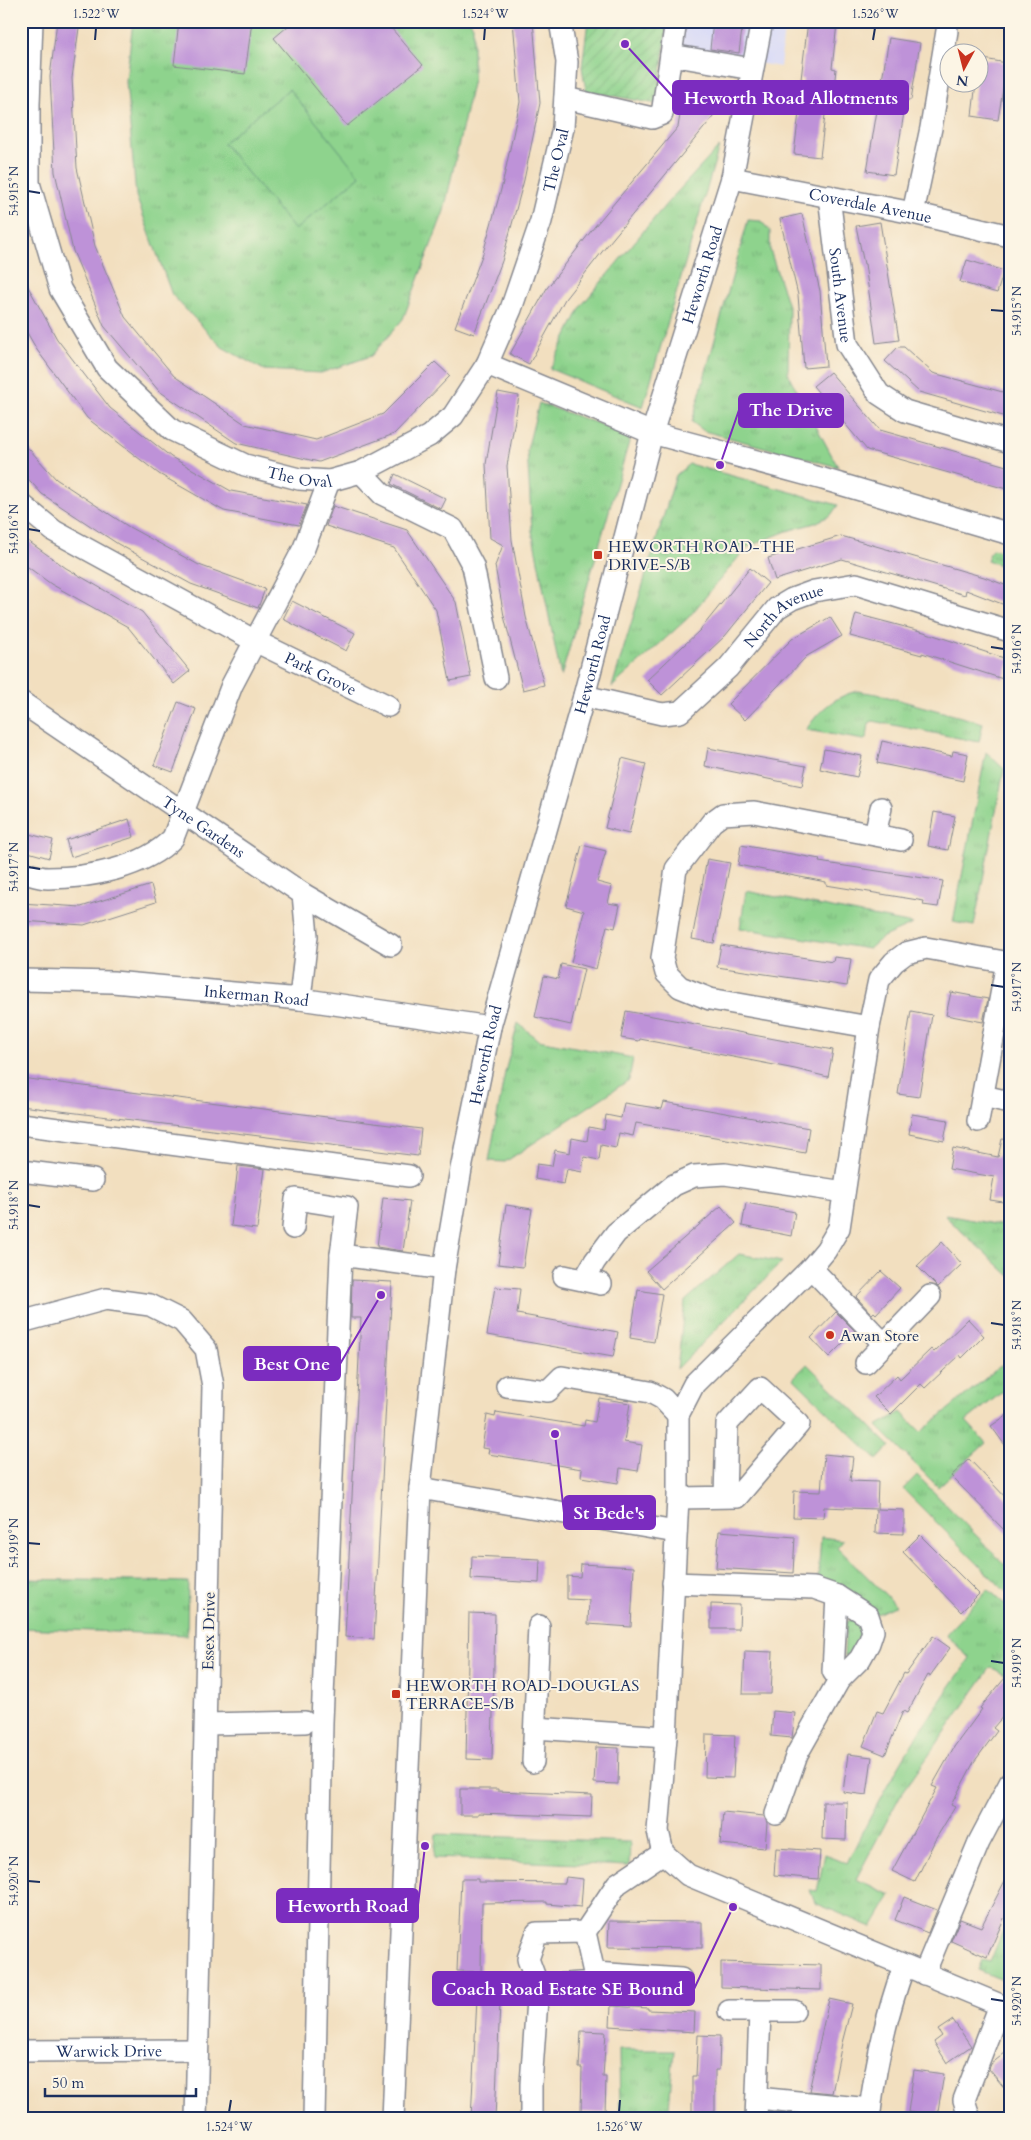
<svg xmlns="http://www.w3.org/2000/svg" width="1031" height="2140" font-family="Cardo,serif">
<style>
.built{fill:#d5d8f9}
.grass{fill:url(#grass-tufts);stroke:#548176}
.park{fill:#8ed38d;stroke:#548176}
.garden{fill:url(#garden-furrows);stroke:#548176}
.building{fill:#be92d8}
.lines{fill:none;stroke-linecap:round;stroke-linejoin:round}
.minor-casing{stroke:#86878e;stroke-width:24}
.minor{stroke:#fff;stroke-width:21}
.ticks{fill:none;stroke:#1b2f5e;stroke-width:2}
.poi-dot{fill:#c8321e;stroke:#fcf5e5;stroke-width:2}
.labels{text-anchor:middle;stroke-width:4;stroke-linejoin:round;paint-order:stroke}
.street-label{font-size:16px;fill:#1b2f5e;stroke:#fcf5e5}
.poi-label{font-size:16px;fill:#1b2f5e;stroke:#fcf5e5;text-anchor:start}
.leader{fill:none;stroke:#7b2cbf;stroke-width:2}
.callout-dot{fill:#7b2cbf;stroke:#fcf5e5;stroke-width:2}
.callout{fill:#7b2cbf;stroke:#7b2cbf;stroke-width:2}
.callout-label{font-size:18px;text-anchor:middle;font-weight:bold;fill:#fff}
.neatline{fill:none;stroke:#1b2f5e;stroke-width:2}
.ticks-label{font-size:12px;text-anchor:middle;fill:#1b2f5e}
</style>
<defs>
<pattern id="grass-tufts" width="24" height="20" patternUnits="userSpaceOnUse" patternTransform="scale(1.25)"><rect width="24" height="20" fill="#8ed38d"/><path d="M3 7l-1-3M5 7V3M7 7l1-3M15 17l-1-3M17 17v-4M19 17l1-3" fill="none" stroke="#7ab57c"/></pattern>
<pattern id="garden-furrows" width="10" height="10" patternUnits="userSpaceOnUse" patternTransform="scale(1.25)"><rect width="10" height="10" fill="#8ed38d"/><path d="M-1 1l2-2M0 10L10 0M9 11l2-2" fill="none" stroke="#7ab57c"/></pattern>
</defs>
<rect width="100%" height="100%" fill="#fcf5e5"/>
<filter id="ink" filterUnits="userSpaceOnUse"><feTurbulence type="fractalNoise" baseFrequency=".02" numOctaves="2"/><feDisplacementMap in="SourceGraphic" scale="10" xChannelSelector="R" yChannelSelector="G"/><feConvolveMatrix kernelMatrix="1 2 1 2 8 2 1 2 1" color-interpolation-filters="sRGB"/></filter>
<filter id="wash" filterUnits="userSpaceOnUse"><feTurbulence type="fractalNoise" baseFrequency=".0096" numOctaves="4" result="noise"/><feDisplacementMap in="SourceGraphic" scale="20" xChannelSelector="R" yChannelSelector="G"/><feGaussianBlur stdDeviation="1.12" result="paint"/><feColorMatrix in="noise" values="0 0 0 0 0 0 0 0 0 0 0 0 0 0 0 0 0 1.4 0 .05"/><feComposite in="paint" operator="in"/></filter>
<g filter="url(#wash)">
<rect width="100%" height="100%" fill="#f2dfbf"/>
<polygon class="built" points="684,21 785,21 780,67 680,49"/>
<g class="grass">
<polygon points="133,21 470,21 473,26 473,79 444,211 403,319 371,356 321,373 264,370 222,347 172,295 136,196 126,81"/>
<polygon points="719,147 643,407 550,369 582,305 667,203"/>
<polygon points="748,220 761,221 770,231 770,250 789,309 788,374 838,467 704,431 692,422"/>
<polygon points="539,403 631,435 561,677 532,531 527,450"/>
<polygon points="689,464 838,505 831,515 815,523 787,531 747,547 688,618 612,687 676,475"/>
<polygon points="992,549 1010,553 1010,569 987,560"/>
<path d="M857,691L877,694L983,723L979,742L873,721L869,723L867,738L864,740L806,730C819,710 834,697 857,691Z"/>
<polygon points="986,752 1004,769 974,926 953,922"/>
<polygon points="746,891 913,924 883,937 869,949 740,928"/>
<polygon points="518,1023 538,1040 633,1058 629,1080 505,1162 489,1161 505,1072"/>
<polygon points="946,1215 1010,1227 1010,1276 945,1216"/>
<polygon points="739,1254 782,1262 677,1369 685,1301"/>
<polygon points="1010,1358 1010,1386 966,1421 986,1443 938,1487 877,1426 901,1412 921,1432"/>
<polygon points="807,1364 890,1446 877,1460 793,1378"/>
<polygon points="917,1475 1010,1570 1010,1596 903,1489"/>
<polygon points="821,1537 843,1540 837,1547 896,1605 877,1614 818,1578"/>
<polygon points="21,1579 188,1582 187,1635 21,1628"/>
<path d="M988,1589L1010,1609V1678L991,1667L900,1796L856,1879L891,1895L872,1927L815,1903L810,1890L817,1891L825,1854L847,1863C882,1791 922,1723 970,1659L946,1634Z"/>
<path d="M852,1619L858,1621C862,1635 856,1645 848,1656L844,1655L846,1622Z"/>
<polygon points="436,1834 630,1842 629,1866 434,1858"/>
<polygon points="1004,1928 1010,1930 1010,1983 978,1970 982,1960 990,1962"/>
<polygon points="619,2050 674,2050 668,2119 620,2119"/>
</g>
<polygon class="park" points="289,89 360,176 295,230 223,143"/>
<polygon class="garden" points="588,21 668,21 657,104 586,91 582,67"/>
<g id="blocks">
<g class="building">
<polygon points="57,21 80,21 72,78 77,168 95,246 125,317 174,376 245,424 316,440 383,414 435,362 450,376 394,434 319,462 236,443 159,391 104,326 73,251 55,172 50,77"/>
<polygon points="179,21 252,21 245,74 174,65"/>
<polygon points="294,21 362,21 366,27 375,21 385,21 423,65 347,126 274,38"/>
<polygon points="513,21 533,21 540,103 524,180 502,261 474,334 455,327 483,253 502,186 520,102"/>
<polygon points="713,21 743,21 739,53 710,49"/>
<polygon points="808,21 837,24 832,68 836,69 834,88 830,88 829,99 827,98 820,157 794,154 803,79 801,79"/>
<polygon points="889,38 920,43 911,100 906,100 894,175 867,171"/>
<polygon points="978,58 1007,63 998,120 972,116 976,82 978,82"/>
<polygon points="693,82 719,87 713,117 609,243 565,299 529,364 510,354 547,288 595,226 678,127 682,103 689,104"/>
<polygon points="802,214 820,291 826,366 804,368 798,295 780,219"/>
<polygon points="880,222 899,340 876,343 865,264 864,264 856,226"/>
<polygon points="967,260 1004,271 997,293 960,282"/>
<polygon points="21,274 57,339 110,408 171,457 231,491 307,505 299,525 224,511 159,474 87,418 37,350 21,322"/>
<polygon points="898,347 904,347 933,373 1010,394 1010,418 919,392 885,361"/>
<polygon points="830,372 880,430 1010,467 1010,490 867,450 813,386"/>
<polygon points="498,392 519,396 507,466 512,540 526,617 544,685 523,690 504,616 495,566 503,545 490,538 486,464"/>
<polygon points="21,440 56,479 129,527 199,565 265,589 258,608 191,584 118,544 42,494 21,471"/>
<polygon points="395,474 446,499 441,509 391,484"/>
<polygon points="333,506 407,530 456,602 471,677 450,681 436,610 394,548 326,526"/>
<polygon points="21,536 66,568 142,612 190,671 174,684 128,627 51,584 21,562"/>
<polygon points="841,536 984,577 1010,587 1010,607 966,590 965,595 842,559 775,580 768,558"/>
<polygon points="750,568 768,583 725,636 662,695 647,680 700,630"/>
<polygon points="292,601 355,633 346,651 283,619"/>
<polygon points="856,614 924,632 1010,660 1003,679 922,653 922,655 850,636"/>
<polygon points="830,617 842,636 807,656 745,720 728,704 792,639"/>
<polygon points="178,702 196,709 173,772 154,765"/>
<polygon points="882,741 952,756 953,751 968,754 963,781 877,763"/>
<polygon points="708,748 806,766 802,786 705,766"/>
<polygon points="824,749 862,756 857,777 820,769"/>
<polygon points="622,758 646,764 629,834 605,828"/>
<polygon points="934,812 955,816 948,850 928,846"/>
<polygon points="129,819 134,837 71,857 66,840"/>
<polygon points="21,832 53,840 49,858 21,850"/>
<polygon points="582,845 606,851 597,882 612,886 608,903 620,905 615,928 607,926 596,969 571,962 584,911 566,906"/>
<polygon points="741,845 820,859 819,862 943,881 938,907 923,905 924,901 826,885 826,882 738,865"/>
<polygon points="707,859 730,863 714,943 692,939"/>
<polygon points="151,885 156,902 84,925 21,921 21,903 81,907"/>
<polygon points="721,945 833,962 834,957 851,959 847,986 717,967"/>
<polygon points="561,964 584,969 571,1025 535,1017 544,976 558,979"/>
<polygon points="951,992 988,999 983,1022 946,1015"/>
<polygon points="626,1011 833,1050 828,1077 795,1069 640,1039 639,1041 621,1038"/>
<polygon points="911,1011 932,1015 919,1097 898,1094"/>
<polygon points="21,1078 421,1129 418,1156 21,1106"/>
<polygon points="664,1102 809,1128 805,1153 636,1123 633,1136 619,1133 616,1148 601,1145 599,1160 584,1157 582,1172 567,1169 564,1184 535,1179 537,1164 552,1166 555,1150 570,1153 572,1138 587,1141 589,1127 604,1130 606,1115 621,1118 624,1103 662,1109"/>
<polygon points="912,1114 948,1120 944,1141 909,1134"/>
<polygon points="1002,1139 1010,1140 1010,1203 990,1200 994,1177 949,1169 953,1148 998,1157"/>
<polygon points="238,1166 265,1169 257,1229 231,1226"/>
<polygon points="383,1198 410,1201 403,1251 377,1247"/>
<polygon points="746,1203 795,1212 791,1236 742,1226"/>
<polygon points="506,1205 532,1209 523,1267 498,1264"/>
<polygon points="721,1206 736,1223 662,1289 646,1271"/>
<polygon points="942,1242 962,1264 938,1287 917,1266"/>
<polygon points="881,1271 900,1288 876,1314 874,1312 872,1314 856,1297"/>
<polygon points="352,1280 392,1282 374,1639 345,1637 361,1318 351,1318"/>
<polygon points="495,1287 520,1289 517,1314 618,1332 613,1357 487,1335"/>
<polygon points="638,1290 662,1294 654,1342 630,1338"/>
<polygon points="836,1312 855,1331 829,1357 811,1338"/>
<polygon points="968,1319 984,1336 962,1358 960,1355 925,1388 921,1384 891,1414 874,1397 897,1375 900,1379 931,1349 934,1352"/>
<polygon points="599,1398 630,1403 624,1442 642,1445 638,1471 620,1468 618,1483 581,1477 582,1469 488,1454 489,1449 482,1448 487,1415 495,1417 496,1412 584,1426 585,1420 595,1422"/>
<polygon points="1010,1413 1010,1452 991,1426"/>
<polygon points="824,1454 853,1457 850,1481 878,1482 877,1509 904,1510 904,1534 875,1533 876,1509 824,1507 823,1518 793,1517 794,1491 821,1492"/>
<polygon points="969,1459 1010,1502 1010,1536 951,1476"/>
<polygon points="719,1531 795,1537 793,1573 716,1568"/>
<polygon points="920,1535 979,1594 961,1612 903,1552"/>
<polygon points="472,1556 540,1559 539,1583 471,1579"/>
<polygon points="581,1564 634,1567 631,1627 588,1624 589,1600 567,1599 567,1576 580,1577"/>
<polygon points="711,1604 740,1605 739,1629 711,1629"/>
<polygon points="469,1613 495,1614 492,1760 466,1759"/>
<polygon points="933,1636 950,1648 930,1676 928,1675 907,1713 903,1711 885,1755 863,1746 877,1711 883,1713 904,1673 906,1674"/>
<polygon points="745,1651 773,1652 771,1694 743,1694"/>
<polygon points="1010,1672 1010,1708 993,1728 997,1731 974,1762 951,1805 955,1807 935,1840 915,1882 892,1871 937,1788 932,1786 954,1747 982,1709 980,1708"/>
<polygon points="773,1711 795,1713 792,1738 771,1736"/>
<polygon points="706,1734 735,1735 733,1778 705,1777"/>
<polygon points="596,1747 619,1748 618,1784 594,1783"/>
<polygon points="848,1754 872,1757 867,1795 843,1792"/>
<polygon points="460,1789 498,1789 498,1791 592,1795 591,1817 478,1813 478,1815 460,1815"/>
<polygon points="823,1802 847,1802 846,1840 822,1839"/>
<polygon points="723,1812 764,1816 767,1823 765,1848 720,1844"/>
<polygon points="776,1848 820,1851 818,1879 774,1875"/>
<polygon points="1010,1871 1010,1905 987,1957 951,1941 960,1919 981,1927"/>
<polygon points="566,1877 583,1879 581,1907 547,1904 547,1902 482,1903 481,1972 457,1971 461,1879 478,1879 478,1882 565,1883"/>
<polygon points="904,1897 937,1910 928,1933 895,1920"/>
<polygon points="609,1921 702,1922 702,1948 608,1947"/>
<polygon points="721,1962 821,1965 821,1990 721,1987"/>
<polygon points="478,1978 501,1979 495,2119 471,2119"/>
<polygon points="829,1999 852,2004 842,2043 832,2093 809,2091"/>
<polygon points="611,2006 648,2008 648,2010 695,2012 694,2032 610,2026"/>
<polygon points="953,2020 971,2046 947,2063 934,2042 942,2036 938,2030"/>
<polygon points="581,2031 606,2032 603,2077 606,2077 605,2113 581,2112 582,2068 579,2068"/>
<polygon points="698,2035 720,2036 719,2070 715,2070 715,2111 712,2111 711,2119 692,2119 692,2076 696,2076"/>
<polygon points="1010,2049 1010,2095 989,2069 991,2064"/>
<polygon points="914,2070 944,2074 937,2117 908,2112"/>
</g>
</g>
</g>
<g filter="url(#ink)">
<use href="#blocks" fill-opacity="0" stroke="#86878e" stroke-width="1"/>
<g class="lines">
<g class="minor-casing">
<g id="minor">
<path id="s1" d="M32,21L29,104V183L60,289L107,368L172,430L245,465L299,479L329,481L361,472L429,436L453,416L487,364L511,309L541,221L563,128L567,62L560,21"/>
<polyline points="671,55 752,69"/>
<polyline points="565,98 652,118 662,114 676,21"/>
<path id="s2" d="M732,178L913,213L1010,236"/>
<path id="s3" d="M829,196L847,344L879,394L905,411L1010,442"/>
<polyline points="913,213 931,128 947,31"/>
<polyline points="487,364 652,433 823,479 1010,534"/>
<polyline points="361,472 382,494 453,529 473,566 496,678"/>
<path id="s4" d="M21,504L54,531L255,641L388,706"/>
<path id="s5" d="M584,696L662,714L680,712L728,668L777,608L792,599L814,591L856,584L1010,631"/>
<path id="s6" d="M21,702L303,894L391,945"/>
<polyline points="875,834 881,808"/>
<path d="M21,872C30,874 39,878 48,878C89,878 144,868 173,838L232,685L304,548L329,481"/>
<polyline points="1010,963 926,948 906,953 894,962 879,980 869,1027 839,1228 826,1250 811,1268 694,1384 678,1415 678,1498 666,1737 658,1831 663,1853 688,1875 1010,2009"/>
<path id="s7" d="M21,980L113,982L300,999L490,1027"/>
<polyline points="300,999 307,936 303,894"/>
<polyline points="869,1027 710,999 680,987 666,973 662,958 676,869 712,822 723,814 754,812 901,840"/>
<polyline points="983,1096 1005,1101"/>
<polyline points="978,1121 1007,962"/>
<polyline points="21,1124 409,1176"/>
<polyline points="21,1171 93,1180"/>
<polyline points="293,1228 296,1199 347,1207 341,1255 444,1269"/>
<polyline points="811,1268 884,1344"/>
<polyline points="564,1276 601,1284"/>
<polyline points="584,1280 595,1261 616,1233 674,1185 694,1176 725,1174 844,1192"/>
<polyline points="21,1322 106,1299 150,1305 182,1321 206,1349 213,1386 196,2119"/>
<polyline points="866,1363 930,1296"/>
<polyline points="507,1386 548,1391 562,1377 650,1392 663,1399 678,1415"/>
<polyline points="420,1488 676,1532"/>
<polyline points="678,1498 737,1497 799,1424 760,1388 727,1424 725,1497"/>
<polyline points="673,1583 814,1588 837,1596 868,1616 873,1631 869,1643 860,1659 839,1680 797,1754 776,1814"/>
<polyline points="837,1596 833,1671 839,1680"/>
<polyline points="206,1724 305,1722"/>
<polyline points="535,1728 666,1737"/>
<polyline points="533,1762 539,1626"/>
<polyline points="585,1932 596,1982 538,1986 528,1959 537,1933 585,1932 617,1884 663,1853"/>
<polyline points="595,1973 681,1979"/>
<polyline points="924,1974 979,1842 1010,1783"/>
<polyline points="729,2011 794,2011"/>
<path id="s8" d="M21,2051L197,2050"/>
<polyline points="757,2098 870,2109"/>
<polyline points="314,2119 322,1722 341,1255"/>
<path id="s9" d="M393,2119L420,1488L444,1269L461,1169L490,1027L584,696L652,433L732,178L762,21"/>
<polyline points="531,2119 531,2084 538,1986"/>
<polyline points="756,2119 760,2012"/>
<path d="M869,2119C875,2067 886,2015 904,1966"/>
<polyline points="970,2119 964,2100 1000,2005"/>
</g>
</g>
<use href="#minor" class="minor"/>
</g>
</g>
<path class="ticks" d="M95,40L96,28M484,40L485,28M873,40L875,28M28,191L40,193M991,310L1004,311M28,529L40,531M991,647L1004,649M28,867L40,869M991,985L1004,987M28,1205L40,1207M991,1323L1004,1325M28,1543L40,1544M991,1661L1004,1663M28,1881L40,1882M991,1999L1004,2001M229,2112L231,2100M619,2112L620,2100"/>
<g class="poi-dot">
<rect x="593" y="550" width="10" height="10" rx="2.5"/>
<circle cx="830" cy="1335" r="5"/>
<rect x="391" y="1689" width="10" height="10" rx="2.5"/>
</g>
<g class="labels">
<g class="street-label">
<text dy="6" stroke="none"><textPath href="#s1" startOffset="1040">The Oval</textPath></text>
<text dy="6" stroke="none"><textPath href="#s2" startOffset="141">Coverdale Avenue</textPath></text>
<text dy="6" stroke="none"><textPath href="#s9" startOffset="1880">Heworth Road</textPath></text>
<text dy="6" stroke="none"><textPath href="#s3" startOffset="100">South Avenue</textPath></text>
<text dy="6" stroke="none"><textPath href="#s1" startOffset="591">The Oval</textPath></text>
<text dy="6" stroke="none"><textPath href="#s5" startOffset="242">North Avenue</textPath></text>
<text dy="6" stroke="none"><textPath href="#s9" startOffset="1475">Heworth Road</textPath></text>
<text dy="6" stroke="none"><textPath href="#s4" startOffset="345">Park Grove</textPath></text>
<text dy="6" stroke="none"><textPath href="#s6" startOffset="221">Tyne Gardens</textPath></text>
<text dy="6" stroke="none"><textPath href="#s7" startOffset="236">Inkerman Road</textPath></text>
<text dy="6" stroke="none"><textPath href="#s9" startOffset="1070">Heworth Road</textPath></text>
<text transform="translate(208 1631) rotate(-89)" y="6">Essex Drive</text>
<text dy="6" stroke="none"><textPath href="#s8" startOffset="88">Warwick Drive</textPath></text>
</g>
<g class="poi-label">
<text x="608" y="552">HEWORTH ROAD-THE<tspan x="608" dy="18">DRIVE-S/B</tspan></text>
<text x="840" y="1341">Awan Store</text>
<text x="406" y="1691">HEWORTH ROAD-DOUGLAS<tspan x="406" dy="18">TERRACE-S/B</tspan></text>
</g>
</g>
<path class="leader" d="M625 44L673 97M720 465L739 410M381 1295L340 1364M555 1434L564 1513M425 1846L418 1905M733 1907L694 1989"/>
<g class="callout-dot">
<circle cx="625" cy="44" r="5"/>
<circle cx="720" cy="465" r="5"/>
<circle cx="381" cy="1295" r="5"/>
<circle cx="555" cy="1434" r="5"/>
<circle cx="425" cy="1846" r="5"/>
<circle cx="733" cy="1907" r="5"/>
</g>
<g class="callout">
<rect x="673" y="81" width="235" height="33" rx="5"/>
<rect x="739" y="394" width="104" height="33" rx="5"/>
<rect x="244" y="1347" width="96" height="33" rx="5"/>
<rect x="564" y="1496" width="91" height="33" rx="5"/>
<rect x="277" y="1889" width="141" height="33" rx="5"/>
<rect x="433" y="1972" width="261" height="33" rx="5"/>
</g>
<g class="callout-label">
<text x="791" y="104">Heworth Road Allotments</text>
<text x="791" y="416">The Drive</text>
<text x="292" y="1370">Best One</text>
<text x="609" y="1519">St Bede's</text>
<text x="348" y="1912">Heworth Road</text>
<text x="563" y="1995">Coach Road Estate SE Bound</text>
</g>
<rect width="1031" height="2140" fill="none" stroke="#fcf5e5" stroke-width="55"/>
<g transform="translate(964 68) rotate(187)"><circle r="24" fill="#fcf5e5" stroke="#a2a6af"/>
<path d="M0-4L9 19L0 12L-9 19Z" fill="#c8321e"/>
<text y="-8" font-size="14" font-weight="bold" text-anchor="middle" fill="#1b2f5e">N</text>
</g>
<path d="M45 2088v8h151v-8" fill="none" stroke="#1b2f5e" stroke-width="2.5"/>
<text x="52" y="2088" font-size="15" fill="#1b2f5e" stroke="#fcf5e5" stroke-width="4" paint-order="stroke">50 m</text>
<rect x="28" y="28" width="976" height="2084" class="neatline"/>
<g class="ticks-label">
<text x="96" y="18">1.522°W</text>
<text x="485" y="18">1.524°W</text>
<text x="875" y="18">1.526°W</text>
<text transform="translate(14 191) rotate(-90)" y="4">54.915°N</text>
<text transform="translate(1017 311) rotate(-90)" y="4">54.915°N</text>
<text transform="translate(14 529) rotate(-90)" y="4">54.916°N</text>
<text transform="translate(1017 649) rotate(-90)" y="4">54.916°N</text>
<text transform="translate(14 867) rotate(-90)" y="4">54.917°N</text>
<text transform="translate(1017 987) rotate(-90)" y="4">54.917°N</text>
<text transform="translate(14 1205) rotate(-90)" y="4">54.918°N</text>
<text transform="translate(1017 1325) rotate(-90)" y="4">54.918°N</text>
<text transform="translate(14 1543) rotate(-90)" y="4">54.919°N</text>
<text transform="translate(1017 1663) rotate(-90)" y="4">54.919°N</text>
<text transform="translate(14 1881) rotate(-90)" y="4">54.920°N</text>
<text transform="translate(1017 2001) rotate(-90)" y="4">54.920°N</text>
<text x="229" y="2131">1.524°W</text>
<text x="619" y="2131">1.526°W</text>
</g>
</svg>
